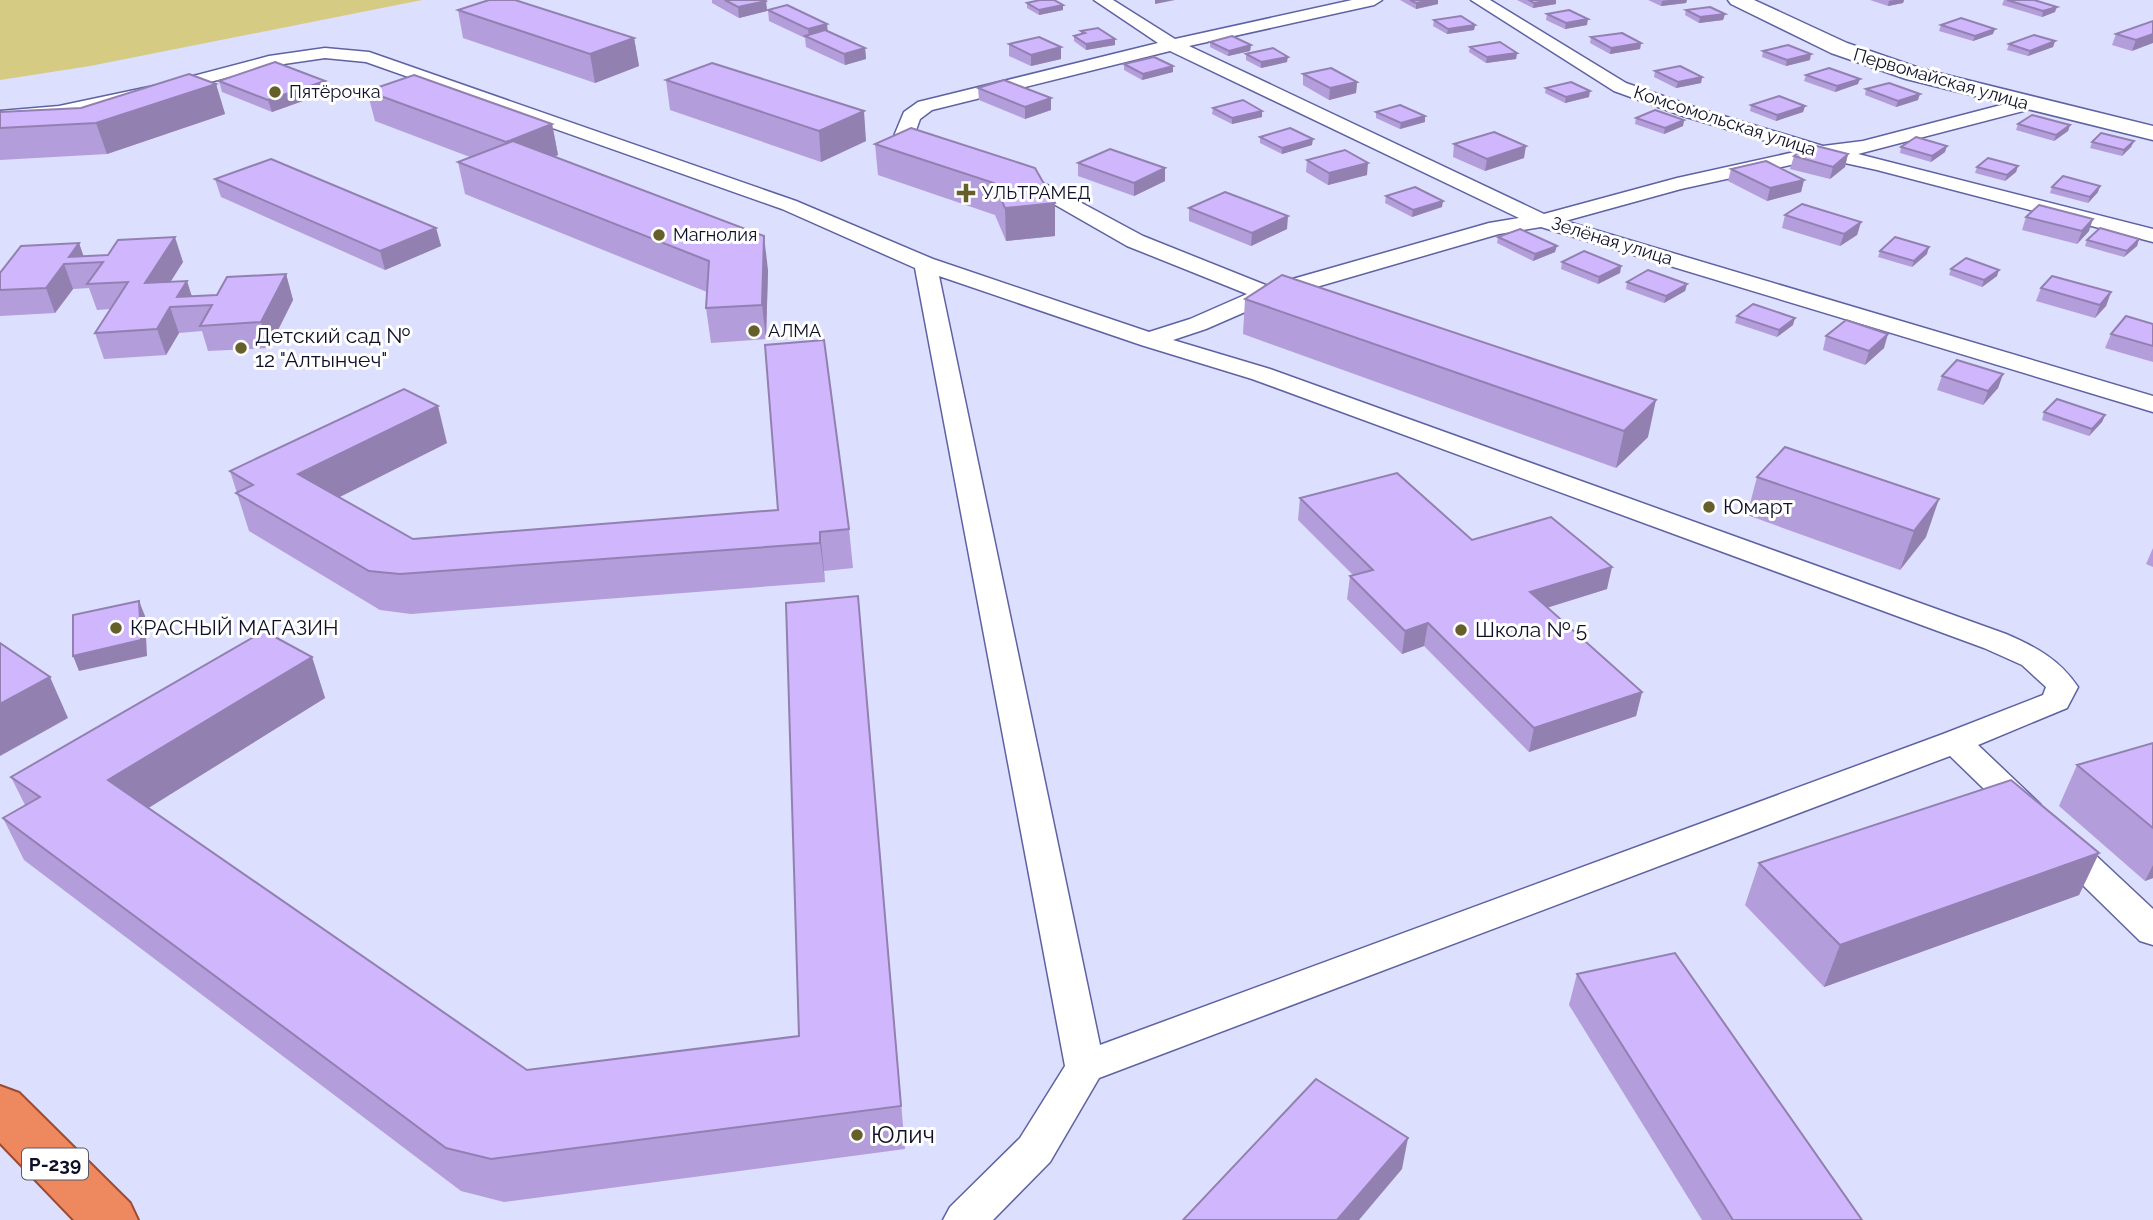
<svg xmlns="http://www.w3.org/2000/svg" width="2153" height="1220" font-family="Raleway,sans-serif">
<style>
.green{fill:#d6cb83}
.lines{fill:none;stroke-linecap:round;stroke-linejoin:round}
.minor-casing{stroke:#5f62a2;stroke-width:3}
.tertiary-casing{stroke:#5f62a2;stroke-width:3}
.trunk-casing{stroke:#9d4a32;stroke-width:4}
.minor{fill:#fff;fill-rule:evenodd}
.tertiary{fill:#fff;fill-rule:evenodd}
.trunk{fill:#ee885f;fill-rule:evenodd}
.wall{fill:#b39dda}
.shaded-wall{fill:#9280b1}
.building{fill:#d0b7fd;stroke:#9280b1;stroke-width:2}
.poi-dot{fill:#675f2b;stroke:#fff;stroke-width:2.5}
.labels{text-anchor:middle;stroke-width:6;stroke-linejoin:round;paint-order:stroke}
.far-street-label{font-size:18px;fill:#0f0f28;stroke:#fff}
.far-poi-label{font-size:18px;fill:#0f0f28;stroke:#fff;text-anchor:start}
.shield{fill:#fff;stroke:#575768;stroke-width:2}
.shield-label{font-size:19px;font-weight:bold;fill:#0f0f28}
.poi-label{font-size:21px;fill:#0f0f28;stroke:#fff;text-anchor:start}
.near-poi-label{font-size:24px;fill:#0f0f28;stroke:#fff;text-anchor:start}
</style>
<rect width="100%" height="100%" fill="#dcdffd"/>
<polygon class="green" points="0,0 422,0 90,66 0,80"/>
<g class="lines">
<g class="minor-casing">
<g id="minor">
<path d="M1094,0H1113L1175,39L1352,0H1382L1374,5L1189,46L1544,214L1677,178L1799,151L1683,116L1614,91L1471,0H1490L1626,83L1697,108L1823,146L1863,141L2028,98L2035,100L2037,104L2035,108L1858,154L2153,229V242L1877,170L1822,158L1681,189L1565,221L2153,396V412L1541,227L1499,234L1275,299L1206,329L1173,340L1270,369L2006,634C2036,647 2059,659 2078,687L2067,708L1978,745L2040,804L2045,812L2040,820L2028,824L2016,820L1950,756L1099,1078L1050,1162L993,1220H943L950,1207L1020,1138L1065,1066L915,268L782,209L366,62L325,58L270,66L165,94L59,118L0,123V111L59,106L163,84L269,56L325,48L369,52L796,201L933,259L1149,332L1190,319L1247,294L1127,246L1038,195L1006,183L1003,179L1006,175H1020L1052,187L1143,236L1268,286L1489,223L1519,218L1170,51L932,110L920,119L915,133L941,144L944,148L941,152H927L897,140L894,136L904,112L918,102L1158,43ZM939,276L1141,345L1252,379L1984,648L2022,665L2046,687L2043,695L1943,734L1100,1045Z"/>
<polygon points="2062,832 2074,835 2153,909 2153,945 2140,941 2050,853 2045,844 2050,835"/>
</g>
</g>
<g class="tertiary-casing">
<polygon id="tertiary" points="1728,0 1754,0 1847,43 1922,69 2153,126 2153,140 1906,79 1831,53 1731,4"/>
</g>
<g class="trunk-casing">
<polygon id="trunk" points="0,1086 19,1093 130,1203 138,1220 74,1220 0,1143"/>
</g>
<use href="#minor" class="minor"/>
<use href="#tertiary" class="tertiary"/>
<use href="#trunk" class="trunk"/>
</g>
<g class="wall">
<polygon points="712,0 765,0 766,1 767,11 739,18 712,3"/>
<polygon points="1400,0 1438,0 1438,4 1416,9"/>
<polygon points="1517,0 1556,0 1556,4 1533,8"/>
<polygon points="1648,0 1687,0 1686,3 1661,6"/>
<polygon points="1870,0 1904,0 1903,3 1888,6"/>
<polygon points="2004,0 2034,0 2055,12 2042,17 2002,5"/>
<polygon points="1027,3 1063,10 1039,15 1027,8"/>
<polygon points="458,10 634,38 639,66 595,83 463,38"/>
<polygon points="768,10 828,31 865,48 866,59 845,65 806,47 805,38 769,21"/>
<polygon points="1686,10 1725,14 1723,20 1699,23 1685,15"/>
<polygon points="1547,14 1587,25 1565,29 1546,20"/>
<polygon points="1434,20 1475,25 1474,30 1447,34 1433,26"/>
<polygon points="2153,21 2132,51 2112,45 2116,34"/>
<polygon points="1941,25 1993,34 1973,41 1939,31"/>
<polygon points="1081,31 1115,39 1115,45 1086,50 1074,41 1074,36 1081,34"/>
<polygon points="1591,37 1641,43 1640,49 1610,54 1590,43"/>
<polygon points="2055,41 2053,47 2028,56 2007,50 2009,44"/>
<polygon points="1210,42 1251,45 1250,51 1228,56 1210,47"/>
<polygon points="1009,44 1061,47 1061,59 1031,66 1009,56"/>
<polygon points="1470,47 1517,53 1516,59 1486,63 1469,52"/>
<polygon points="1763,51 1810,60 1786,66 1762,57"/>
<polygon points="1246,54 1287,62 1261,68 1246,60"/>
<polygon points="1124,64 1173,66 1173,72 1142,80 1124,70"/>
<polygon points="1655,71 1702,77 1701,83 1676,88 1654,77"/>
<polygon points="1303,74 1357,82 1356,93 1329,100 1303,85"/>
<polygon points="1806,75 1858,84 1835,92 1804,81"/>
<polygon points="666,80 866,141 821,162 670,110"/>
<polygon points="219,81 328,92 272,112 222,92"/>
<polygon points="216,84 225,114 107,154 0,160 0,112 81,108"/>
<polygon points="978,88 1051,110 1025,119 979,100"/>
<polygon points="1546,88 1589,97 1565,103 1545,93"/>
<polygon points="1866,89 1918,100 1896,107 1865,95"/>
<polygon points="367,91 552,124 558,155 553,157 768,270 766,339 711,343 706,308 707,292 465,194 458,162 470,157 375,121"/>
<polygon points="1751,105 1805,106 1803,112 1776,121 1750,111"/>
<polygon points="1213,108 1262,117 1232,124 1212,114"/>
<polygon points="1376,112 1425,122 1400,129 1376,118"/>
<polygon points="1636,118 1684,120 1683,126 1664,134 1635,124"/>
<polygon points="2018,124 2070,125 2068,131 2054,141 2016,130"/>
<polygon points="1260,137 1312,145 1282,154 1260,143"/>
<polygon points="2134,141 2131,147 2122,156 2090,148 2092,142"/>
<polygon points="875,144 1055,203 1055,236 1006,241 995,215 878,175"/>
<polygon points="1454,144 1524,158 1485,171 1453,157"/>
<polygon points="1901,147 1945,152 1931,162 1900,153"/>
<polygon points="1848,154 1845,167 1830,179 1790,169 1794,156"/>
<polygon points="1307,160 1367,175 1328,185 1306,172"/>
<polygon points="1078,163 1165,168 1165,181 1134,196 1078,176"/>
<polygon points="2018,166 2016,172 2005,181 1975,173 1977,167"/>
<polygon points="1731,169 1804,180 1801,192 1767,201 1728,181"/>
<polygon points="215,179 436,228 441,246 385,270 221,197"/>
<polygon points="2052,187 2098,192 2088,203 2050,193"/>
<polygon points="1386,196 1442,207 1412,217 1385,203"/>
<polygon points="1189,208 1287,229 1251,246 1189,221"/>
<polygon points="1785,215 1861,222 1857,235 1840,246 1782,228"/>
<polygon points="2026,217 2089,231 2077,244 2022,230"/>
<polygon points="1498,237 1555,252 1533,261 1497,243"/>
<polygon points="2139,239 2137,246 2124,257 2085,246 2087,240"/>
<polygon points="79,243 83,256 183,262 170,282 192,296 217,295 286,274 293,300 269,348 208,351 202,331 179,333 166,355 104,359 95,333 111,309 97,310 89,288 73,289 55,313 0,316 0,273"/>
<polygon points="1880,251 1927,254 1912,267 1878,257"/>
<polygon points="1562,262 1621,266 1620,273 1598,284 1561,269"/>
<polygon points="1951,269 1997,276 1982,287 1949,275"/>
<polygon points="1627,282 1687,284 1685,291 1664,303 1626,289"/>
<polygon points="2041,288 2111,292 2106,306 2095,318 2036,301"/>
<polygon points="1245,299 1648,437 1616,468 1243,334"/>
<polygon points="1737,316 1793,325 1777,337 1735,323"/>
<polygon points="2153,324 2153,362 2105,348 2111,334"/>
<polygon points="1826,336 1884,348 1865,365 1823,350"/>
<polygon points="2003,374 1998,388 1983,405 1937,390 1942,376"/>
<polygon points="2044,412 2105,415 2102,422 2089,436 2042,420"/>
<polygon points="447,443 339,497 413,539 849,529 853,568 824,571 825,582 411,614 380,610 249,531 230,471"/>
<polygon points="1785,447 1926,537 1900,570 1747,515 1757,477"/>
<polygon points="1300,498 1472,540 1607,589 1547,608 1642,692 1636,716 1529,752 1424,646 1402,654 1347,599 1350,576 1353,575 1298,520"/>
<polygon points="2153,548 2153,567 2146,564"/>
<polygon points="858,596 905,1149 504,1202 461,1191 24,860 3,818 25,805 11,777 312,657 325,698 148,808 527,1070 799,1036"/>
<polygon points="2153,743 2153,878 2145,881 2059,806 2077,765"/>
<polygon points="2099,853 2079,895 1824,987 1745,905 1759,863"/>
<polygon points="1577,974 1862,1220 1702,1220 1569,1005"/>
</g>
<g class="shaded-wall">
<polygon points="1155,0 1175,0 1155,4"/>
<polygon points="1432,0 1438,0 1438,4 1416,9 1416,3"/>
<polygon points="1551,0 1556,0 1556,4 1533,8 1534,3"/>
<polygon points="1669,0 1687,0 1686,3 1661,6 1662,1"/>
<polygon points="1894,0 1904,0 1903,3 1888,6 1889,1"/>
<polygon points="766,1 767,11 739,18 738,7"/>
<polygon points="1063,5 1063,10 1039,15 1039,10"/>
<polygon points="2057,7 2055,12 2042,17 2043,11"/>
<polygon points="1725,14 1723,20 1699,23 1700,17"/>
<polygon points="1588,19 1587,25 1565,29 1566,23"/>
<polygon points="827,24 828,34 809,38 808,29"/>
<polygon points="1475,25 1474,30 1447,34 1448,29"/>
<polygon points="1995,29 1993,34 1973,41 1975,36"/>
<polygon points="2153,34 2153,43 2132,51 2136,40"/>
<polygon points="634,38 639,66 595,83 590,54"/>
<polygon points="1115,39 1115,45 1086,50 1086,44"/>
<polygon points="2055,41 2053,47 2028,56 2030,51"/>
<polygon points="1641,43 1640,49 1610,54 1611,48"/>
<polygon points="1251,45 1250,51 1228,56 1229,51"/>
<polygon points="1061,47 1061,59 1031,66 1031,55"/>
<polygon points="865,48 866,59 845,65 844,54"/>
<polygon points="1517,53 1516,59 1486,63 1487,57"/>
<polygon points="1811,54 1810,60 1786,66 1787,60"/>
<polygon points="1288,57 1287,62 1261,68 1261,62"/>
<polygon points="1173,66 1173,72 1142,80 1143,74"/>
<polygon points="1702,77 1701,83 1676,88 1678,82"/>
<polygon points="1860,79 1858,84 1835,92 1837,86"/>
<polygon points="325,81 328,92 272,112 268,100"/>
<polygon points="1357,82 1356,93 1329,100 1330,88"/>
<polygon points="216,84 225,114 107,154 96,123"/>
<polygon points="1590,91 1589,97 1565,103 1566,97"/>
<polygon points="1920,94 1918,100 1896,107 1898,101"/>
<polygon points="1051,98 1051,110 1025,119 1025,107"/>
<polygon points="1805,106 1803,112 1776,121 1777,115"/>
<polygon points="864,111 866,141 821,162 819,131"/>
<polygon points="1262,111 1262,117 1232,124 1232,118"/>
<polygon points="1425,116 1425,122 1400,129 1401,123"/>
<polygon points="1684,120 1683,126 1664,134 1665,128"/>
<polygon points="552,124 558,155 512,173 506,142"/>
<polygon points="2070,125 2068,131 2054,141 2056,135"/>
<polygon points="1313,139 1312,145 1282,154 1282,148"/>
<polygon points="2134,141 2131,147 2122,156 2124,150"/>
<polygon points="1526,146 1524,158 1485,171 1487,159"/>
<polygon points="1947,146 1945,152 1931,162 1932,156"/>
<polygon points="1848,154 1845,167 1830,179 1833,167"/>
<polygon points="1368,163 1367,175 1328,185 1329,173"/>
<polygon points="2018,166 2016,172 2005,181 2007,175"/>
<polygon points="1165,168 1165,181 1134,196 1134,183"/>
<polygon points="1804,180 1801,192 1767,201 1770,188"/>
<polygon points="2100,186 2098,192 2088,203 2090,197"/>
<polygon points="1443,201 1442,207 1412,217 1413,210"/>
<polygon points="1055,203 1055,236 1006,241 1005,208"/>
<polygon points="1288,216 1287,229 1251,246 1252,233"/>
<polygon points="2093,219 2089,231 2077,244 2082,231"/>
<polygon points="1861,222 1857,235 1840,246 1844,234"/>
<polygon points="436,228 441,246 385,270 380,251"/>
<polygon points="764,236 768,270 766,339 762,305"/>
<polygon points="175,237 183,262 154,308 145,283"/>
<polygon points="2139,239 2137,246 2124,257 2127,251"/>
<polygon points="79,243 86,263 69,257"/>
<polygon points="1557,246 1555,252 1533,261 1535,254"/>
<polygon points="1929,247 1927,254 1912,267 1914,261"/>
<polygon points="64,264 73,289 55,313 46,288"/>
<polygon points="1621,266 1620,273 1598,284 1599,277"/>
<polygon points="1999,270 1997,276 1982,287 1984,280"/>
<polygon points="286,274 293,300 269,348 261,322"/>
<polygon points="187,281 195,306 177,297"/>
<polygon points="1687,284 1685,291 1664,303 1666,296"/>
<polygon points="2111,292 2106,306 2095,318 2100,305"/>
<polygon points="170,307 179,333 166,355 157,329"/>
<polygon points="1795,318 1793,325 1777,337 1779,330"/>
<polygon points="1888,334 1884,348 1865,365 1869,351"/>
<polygon points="2003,374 1998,388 1983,405 1988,391"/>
<polygon points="1656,400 1648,437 1616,468 1624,431"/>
<polygon points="438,406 447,443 310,512 298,474"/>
<polygon points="2105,415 2102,422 2089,436 2092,429"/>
<polygon points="1939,499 1926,537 1900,570 1914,531"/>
<polygon points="820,532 824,571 825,582 820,543"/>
<polygon points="1612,567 1607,589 1526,614 1530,592"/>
<polygon points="139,601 145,616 147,656 79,671 73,656"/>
<polygon points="1428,623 1424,646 1402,654 1405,631"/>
<polygon points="312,657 325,698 126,822 108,780"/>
<polygon points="50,677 68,718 0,756 0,704"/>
<polygon points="1642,692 1636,716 1529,752 1534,728"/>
<polygon points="2099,853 2079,895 1824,987 1840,945"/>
<polygon points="2153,865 2153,878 2145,881"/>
<polygon points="1408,1138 1402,1169 1359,1220 1337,1220"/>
</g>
<g class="building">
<polygon points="489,0 515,0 634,38 590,54 458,10"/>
<polygon points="725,0 765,0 766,1 738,7"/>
<polygon points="1040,0 1054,0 1063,5 1039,10 1027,3"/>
<polygon points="1410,0 1432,0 1416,3"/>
<polygon points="1529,0 1551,0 1534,3"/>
<polygon points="2007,0 2034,0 2057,7 2043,11"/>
<polygon points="787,5 827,24 808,29 768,10"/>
<polygon points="1710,7 1725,14 1700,17 1686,10"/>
<polygon points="1569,10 1588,19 1566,23 1547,14"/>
<polygon points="1461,16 1475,25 1448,29 1434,20"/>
<polygon points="1961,18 1995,29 1975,36 1941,25"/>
<polygon points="2153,21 2153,34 2136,40 2116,34"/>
<polygon points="1098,28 1115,39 1086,44 1074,36 1085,33 1081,31"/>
<polygon points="825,30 865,48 844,54 805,36"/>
<polygon points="1622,33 1641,43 1611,48 1591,37"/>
<polygon points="2034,35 2055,41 2030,51 2009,44"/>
<polygon points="1232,36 1251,45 1229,51 1210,42"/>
<polygon points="1039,37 1061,47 1031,55 1009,44"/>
<polygon points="1500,42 1517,53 1487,57 1470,47"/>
<polygon points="1788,45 1811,54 1787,60 1763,51"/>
<polygon points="1273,48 1288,57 1261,62 1246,54"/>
<polygon points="1154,57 1173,66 1143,74 1124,64"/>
<polygon points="275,62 325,81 268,100 219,81"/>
<polygon points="712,63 864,111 819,131 666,80"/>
<polygon points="1680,66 1702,77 1678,82 1655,71"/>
<polygon points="1331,68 1357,82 1330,88 1303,74"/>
<polygon points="1829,68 1860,79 1837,86 1806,75"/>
<polygon points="189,74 216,84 96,123 0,128 0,112 81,108"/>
<polygon points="414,75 552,124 506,142 367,91"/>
<polygon points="1004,80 1051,98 1025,107 978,88"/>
<polygon points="1571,82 1590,91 1566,97 1546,88"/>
<polygon points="1889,83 1920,94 1898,101 1866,89"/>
<polygon points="1779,96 1805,106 1777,115 1751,105"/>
<polygon points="1243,100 1262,111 1232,118 1213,108"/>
<polygon points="1400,105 1425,116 1401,123 1376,112"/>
<polygon points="1655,110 1684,120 1665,128 1636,118"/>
<polygon points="2032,115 2070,125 2056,135 2018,124"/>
<polygon points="911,128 1035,168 1055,203 1005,208 994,183 875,144"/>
<polygon points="1290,128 1313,139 1282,148 1260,137"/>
<polygon points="1494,132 1526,146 1487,159 1454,144"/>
<polygon points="2101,133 2134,141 2124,150 2092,142"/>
<polygon points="1916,137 1947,146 1932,156 1901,147"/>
<polygon points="513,141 764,236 762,305 706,308 709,261 458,162"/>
<polygon points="1809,144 1848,154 1833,167 1794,156"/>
<polygon points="1110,149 1165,168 1134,183 1078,163"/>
<polygon points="1345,150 1368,163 1329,173 1307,160"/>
<polygon points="1988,158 2018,166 2007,175 1977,167"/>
<polygon points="271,159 436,228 380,251 215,179"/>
<polygon points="1766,161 1804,180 1770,188 1731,169"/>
<polygon points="2063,176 2100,186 2090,197 2052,187"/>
<polygon points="1415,187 1443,201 1413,210 1386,196"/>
<polygon points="1225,192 1288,216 1252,233 1189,208"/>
<polygon points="1802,204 1861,222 1844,234 1785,215"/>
<polygon points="2039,205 2093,219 2082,231 2026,217"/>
<polygon points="2100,228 2139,239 2127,251 2087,240"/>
<polygon points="1520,229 1557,246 1535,254 1498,237"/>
<polygon points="175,237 145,283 187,281 177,297 217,295 227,277 286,274 261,322 200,326 212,305 170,307 157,329 95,333 128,282 87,284 103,262 64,264 46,288 0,290 0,273 21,246 79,243 69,257 108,255 118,240"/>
<polygon points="1895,237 1929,247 1914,261 1880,251"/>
<polygon points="1584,251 1621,266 1599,277 1562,262"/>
<polygon points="1966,258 1999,270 1984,280 1951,269"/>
<polygon points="1648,270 1687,284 1666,296 1627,282"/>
<polygon points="1282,275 1656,400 1624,431 1245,299"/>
<polygon points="2052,276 2111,292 2100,305 2041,288"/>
<polygon points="1753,304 1795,318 1779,330 1737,316"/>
<polygon points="2126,316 2153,324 2153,346 2111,334"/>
<polygon points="1846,320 1888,334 1869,351 1826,336"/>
<polygon points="824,340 849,529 820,532 820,543 400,574 369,571 236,493 253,485 230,471 404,389 438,406 298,474 413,539 778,510 765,345"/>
<polygon points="1957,360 2003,374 1988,391 1942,376"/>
<polygon points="2057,399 2105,415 2092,429 2044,412"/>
<polygon points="1785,447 1939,499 1914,531 1757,477"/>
<polygon points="1397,473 1472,540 1551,517 1612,567 1530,592 1642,692 1534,728 1428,623 1405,631 1350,576 1373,570 1300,498"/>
<polygon points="858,596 901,1106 491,1159 446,1148 3,818 40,797 11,777 264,631 312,657 108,780 527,1070 799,1036 786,603"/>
<polygon points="139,601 141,640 73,656 73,615"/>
<polygon points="0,643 50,677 0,704"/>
<polygon points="2153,743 2153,828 2077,765"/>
<polygon points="2011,780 2099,853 1840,945 1759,863"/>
<polygon points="1675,953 1862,1220 1733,1220 1577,974"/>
<polygon points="1316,1079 1408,1138 1337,1220 1183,1220"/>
</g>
<g class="poi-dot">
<circle cx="275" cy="92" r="7"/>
<path d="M962.5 182.5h7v7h7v7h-7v7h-7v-7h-7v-7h7z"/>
<circle cx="659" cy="235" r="7"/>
<circle cx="754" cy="331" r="7"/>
<circle cx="241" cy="348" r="7"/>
<circle cx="1709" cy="507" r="7"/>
<circle cx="116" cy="628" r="7"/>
<circle cx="1461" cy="630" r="7"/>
<circle cx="857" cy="1135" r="7"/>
</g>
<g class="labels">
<g class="far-street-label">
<text transform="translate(1941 79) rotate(16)" y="6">Первомайская улица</text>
<text transform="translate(1725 121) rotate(18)" y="6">Комсомольская улица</text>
<text transform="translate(1612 241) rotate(17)" y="6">Зелёная улица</text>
</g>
<g class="far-poi-label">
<text x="289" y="98">Пятёрочка</text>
<text x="982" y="199">УЛЬТРАМЕД</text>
<text x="673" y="241">Магнолия</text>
<text x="768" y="337">АЛМА</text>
</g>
<rect class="shield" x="22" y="1148.5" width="66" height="31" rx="5"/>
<g class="shield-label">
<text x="55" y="1171">Р-239</text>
</g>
<g class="poi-label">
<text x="255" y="343">Детский сад №<tspan x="255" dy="24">12 "Алтынчеч"</tspan></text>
<text x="1723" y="514">Юмарт</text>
<text x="130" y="635">КРАСНЫЙ МАГАЗИН</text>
<text x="1475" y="637">Школа № 5</text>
</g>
<g class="near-poi-label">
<text x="871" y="1143">Юлич</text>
</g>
</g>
</svg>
